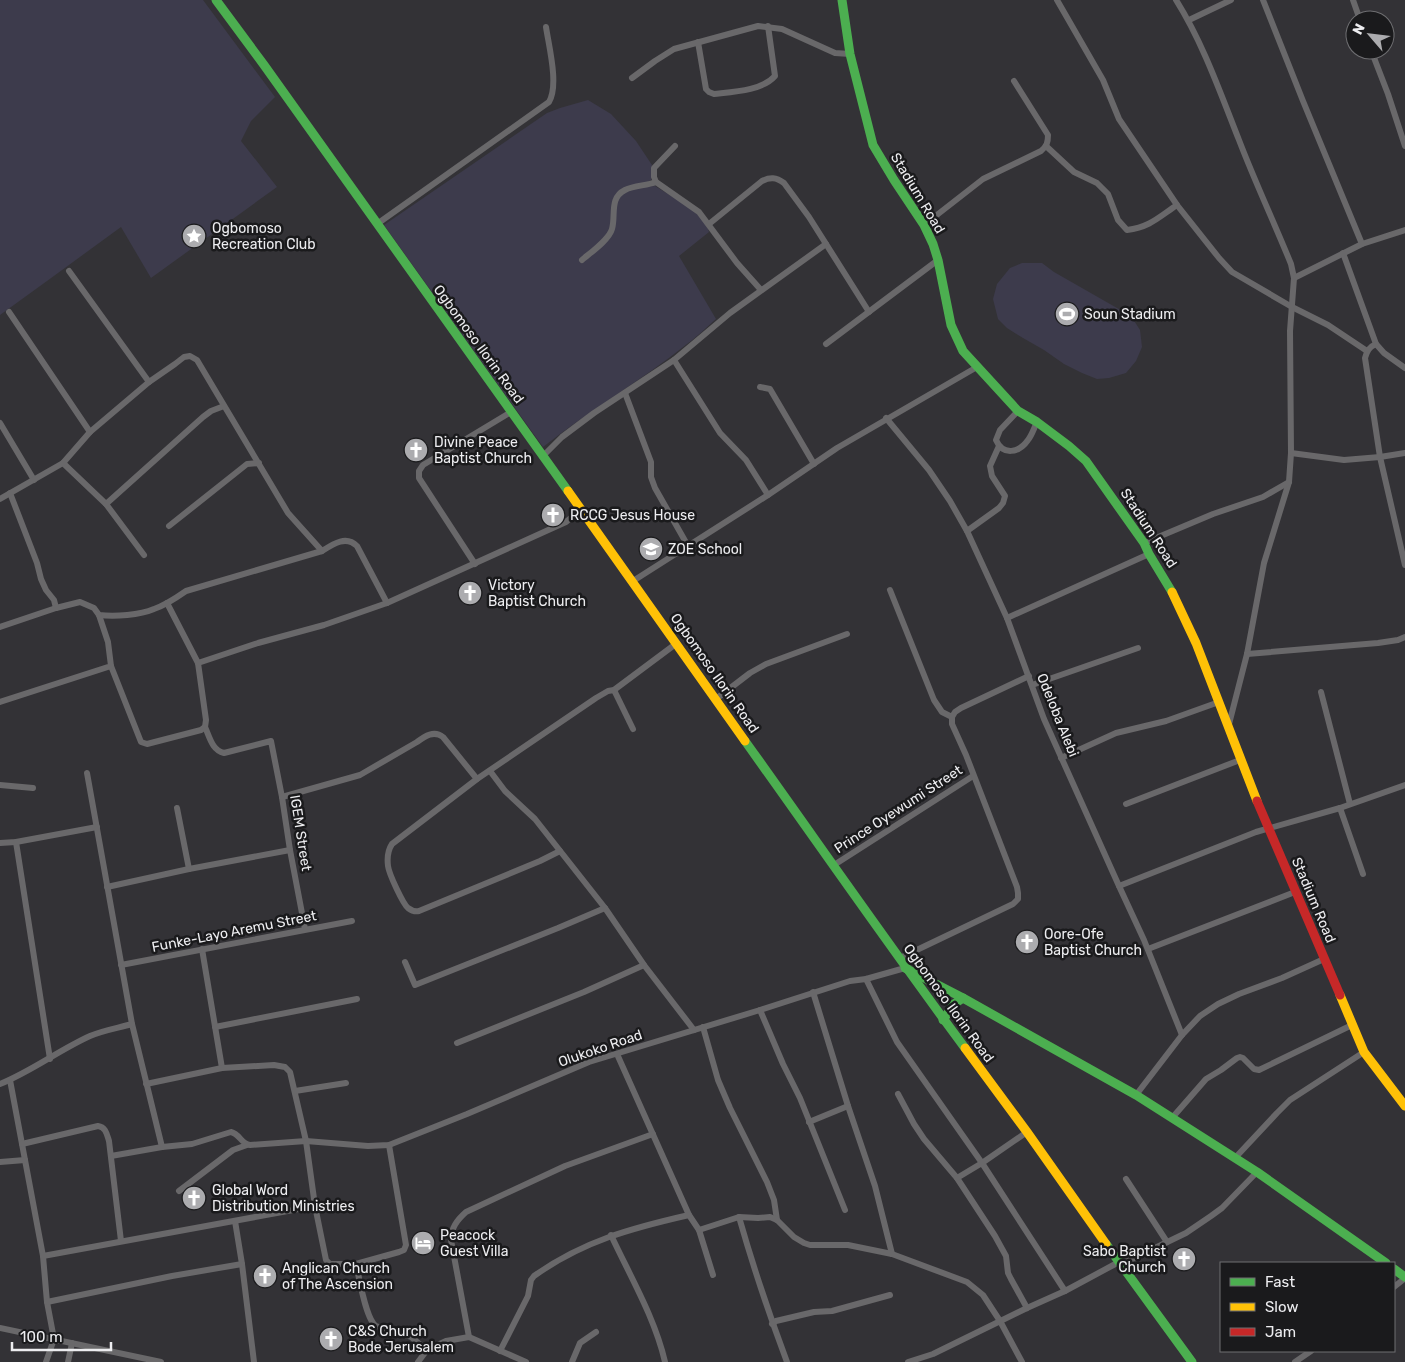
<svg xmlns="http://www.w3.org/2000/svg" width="1405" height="1362" font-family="Rubik,sans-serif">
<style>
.green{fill:#3d3b4c}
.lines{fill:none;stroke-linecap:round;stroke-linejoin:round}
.street{stroke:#69686a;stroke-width:6}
.fast{stroke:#4caf50;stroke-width:9}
.slow{stroke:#ffc107;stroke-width:9}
.jam{stroke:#c62828;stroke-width:9}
.labels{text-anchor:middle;stroke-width:5;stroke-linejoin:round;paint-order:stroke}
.street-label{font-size:14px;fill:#ededf0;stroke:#1a1a1c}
.poi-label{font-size:14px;fill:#ededf0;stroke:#1a1a1c;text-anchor:start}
</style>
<rect width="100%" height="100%" fill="#333236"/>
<g class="green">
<polygon points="0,0 203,0 275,97 251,121 241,141 277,187 151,278 121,227 47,281 0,315"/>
<path d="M588,100L611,114L636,141L652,165L651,180L642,187L655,186L691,208L706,223L709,232L679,256L716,319C707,327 697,337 687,344C641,381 590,410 543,447L384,225L547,113L560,108Z"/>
<polygon points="1022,263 1042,263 1054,272 1131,316 1140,330 1142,347 1136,361 1126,373 1109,378 1097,379 1082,373 1064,364 1044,350 1023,338 1007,328 998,319 993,299 997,284 1010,268"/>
</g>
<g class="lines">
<g class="street">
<polyline points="1057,0 1103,80 1119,119 1177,205 1219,258 1232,272 1292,307 1328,325 1367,351"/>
<path d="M1176,0C1203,43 1220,92 1239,140C1255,182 1274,222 1291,264L1294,278L1290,331L1291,453L1289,482L1264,563L1247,654L1228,728"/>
<polyline points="1263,0 1303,101 1362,244"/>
<polyline points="1353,0 1360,20"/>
<polyline points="1189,20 1231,0"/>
<path d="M698,42L706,89L709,92L714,94C732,92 762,91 775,76L768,26"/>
<polyline points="1371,50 1388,94 1405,146"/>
<polyline points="632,78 655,61 674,49 758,26 782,29 835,53 850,54"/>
<polyline points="675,146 654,168 654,177 656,182 699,212 737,263 761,290"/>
<path d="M1046,146L1074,172L1097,183L1108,194L1118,220L1127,230C1150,227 1159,217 1177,205"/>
<path d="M377,224L549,102C559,85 549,47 546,27"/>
<path d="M709,224L762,181C770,177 776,177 784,183L809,217L869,312"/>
<path d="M924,225L983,179L1041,151C1047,146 1048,142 1048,135L1014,81"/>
<polyline points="1343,253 1376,344 1384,353 1405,368"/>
<path d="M582,260C590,253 609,240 612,229C616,215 609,198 625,190C635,185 646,186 656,182"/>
<polyline points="69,271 149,382"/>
<polyline points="1294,278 1362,244 1405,230"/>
<polyline points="9,312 90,432"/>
<polyline points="826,344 938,260"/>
<path d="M1376,344C1369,347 1367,351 1365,358L1380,457L1405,565"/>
<polyline points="674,360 720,433 746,460 768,495"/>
<polyline points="760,387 770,389 814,464"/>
<polyline points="625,393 651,462 651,477 655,488 688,546"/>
<path d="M1018,411L1000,430L996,440C1003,456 1019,453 1028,440C1032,435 1034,428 1037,422"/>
<polyline points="886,418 929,470 950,501 967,531 1007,618 1044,719 1119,886 1144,940 1182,1035"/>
<polyline points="0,423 34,480"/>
<polyline points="1291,453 1344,460 1380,457 1405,453"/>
<polyline points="543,456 562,437 594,413 674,360 730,313 826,244"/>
<polyline points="63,463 106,504 144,555"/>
<polyline points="10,493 37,563 41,579 46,590 54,600 56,608"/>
<polyline points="0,499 63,463 90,432 149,382 175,364 184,357 190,356 197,360 288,513 322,551"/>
<polyline points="106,504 203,417 211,411 224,406"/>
<polyline points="169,526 242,468 247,464 259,463"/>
<polyline points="967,531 999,508 1003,503 1005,496 992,476 990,466 999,446"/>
<polyline points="1144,543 1213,514 1263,497 1289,482"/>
<polyline points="475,564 419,478 419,471 423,465 511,412"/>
<polyline points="633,581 768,495 837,448 977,367"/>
<polyline points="890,590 934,700 942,712 952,717"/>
<polyline points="167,603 198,663"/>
<polyline points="1007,618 1149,554"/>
<path d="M0,627L56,608L80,602L94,608L99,615C115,617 140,615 154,609C166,605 176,598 186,591L322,551C333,544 346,535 357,546L387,603"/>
<polyline points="1247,654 1378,643 1398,640 1405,637"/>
<polyline points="111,666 141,742 147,744 201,730 205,727 206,720 198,663 258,643 324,625 387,603 566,522 581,509"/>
<polyline points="1032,685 1138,648"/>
<polyline points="614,690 633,729"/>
<polyline points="1321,692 1350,804"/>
<polyline points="716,699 750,673 766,664 847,634"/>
<polyline points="0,702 111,666 108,642 99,615"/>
<path d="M205,727C210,738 212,750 224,753L271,741L282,797L290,850L305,929"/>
<polyline points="1061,758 1116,733 1166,721 1219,702"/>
<polyline points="490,771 505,791 535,819 605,908 644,965 694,1030"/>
<polyline points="87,773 132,1024 162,1147"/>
<polyline points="0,785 33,788"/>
<path d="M282,797L360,775L417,742C425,736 434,730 443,737L477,779"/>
<polyline points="1126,804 1240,760"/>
<polyline points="177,808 189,869"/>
<polyline points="1340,808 1363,874"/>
<polyline points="16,842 50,1059"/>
<polyline points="0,843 16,842 97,827"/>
<path d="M560,851L540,861L419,911C415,912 412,911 408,908C403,904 389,874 388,866C387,858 388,850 392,844L477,779L596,698L608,691L614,690L677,643"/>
<polyline points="834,865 973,776"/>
<polyline points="1119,886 1256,832 1340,808 1405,785"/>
<polyline points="107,887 189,869 290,850"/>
<polyline points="202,949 222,1068"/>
<polyline points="1148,949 1295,892"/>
<polyline points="900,958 1013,904 1018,899 1018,893 1017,887 966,755 952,724 952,717 955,712 961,708 1029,676"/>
<polyline points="405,962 415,985 558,928 605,908"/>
<polyline points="121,965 352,921"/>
<polyline points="866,979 897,1042 982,1163 1065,1291"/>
<polyline points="813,992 848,1106 875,1186 892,1254"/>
<polyline points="760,1010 783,1064 800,1098 845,1210"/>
<polyline points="215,1027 357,999"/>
<polyline points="703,1027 718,1080 730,1108 767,1182 774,1200 777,1220"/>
<polyline points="457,1043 584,992 644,965"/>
<polyline points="617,1054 689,1215 699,1230 713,1275"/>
<polyline points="10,1080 43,1256 47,1302 54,1339 46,1362"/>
<path d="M0,1084C32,1071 59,1050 90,1036C104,1030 118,1028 132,1024"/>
<polyline points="146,1084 222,1068 274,1065 285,1067 290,1072 306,1141 315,1206 326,1260 330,1264 356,1264 399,1252 404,1250 406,1245 389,1145"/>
<polyline points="295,1091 346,1083"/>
<polyline points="898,1094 914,1124 924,1139 957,1178 995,1236 1006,1256 1008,1273 1011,1279 1027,1308"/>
<polyline points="1136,1095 1182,1035 1200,1016 1218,1004 1239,994 1282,978 1324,959"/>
<polyline points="1172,1118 1206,1079 1221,1070 1237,1058 1240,1057 1243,1058 1254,1069 1259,1070 1352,1025"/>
<polyline points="809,1122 848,1106"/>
<path d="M22,1144L98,1126C106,1127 107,1135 109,1141L121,1241"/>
<path d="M111,1156L162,1147L192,1144L231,1132C240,1134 241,1144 250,1145L306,1141L368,1146L389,1145L467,1114L589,1062L760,1010L850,981L866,979L905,968"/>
<polyline points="1235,1158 1277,1113 1290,1100 1364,1052"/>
<polyline points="0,1162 25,1160"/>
<polyline points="957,1178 982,1163 1027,1132"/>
<polyline points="1126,1179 1167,1242"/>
<polyline points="179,1191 233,1150 247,1145"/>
<path d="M739,1217C753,1266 769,1314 787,1362"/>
<polyline points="235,1221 242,1264 254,1362"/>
<polyline points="699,1230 739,1217 758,1218 770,1217 777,1220 794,1237 804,1243 810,1245 848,1245 892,1254 967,1282 983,1295 1000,1321 1022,1362"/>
<path d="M611,1235C630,1276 655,1318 665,1362"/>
<polyline points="43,1256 315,1206"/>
<path d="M356,1264C359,1277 366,1320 376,1326L411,1337L427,1350"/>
<polyline points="1394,1287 1405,1278"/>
<polyline points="47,1302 172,1276 242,1264"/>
<polyline points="772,1324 776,1321 814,1312 832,1311 890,1295"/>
<polyline points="0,1328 161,1362"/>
<path d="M469,1337L451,1240C451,1228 457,1220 466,1212L565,1166L653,1134"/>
<path d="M500,1351L528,1296L531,1280L534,1276C583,1241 632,1228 689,1215"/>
<polyline points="68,1362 72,1343"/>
<polyline points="418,1362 427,1350 446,1341 469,1337 526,1362"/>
<polyline points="572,1362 580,1343 596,1332"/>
<polyline points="908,1362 933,1354 1027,1308 1065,1291 1119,1262 1128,1261 1186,1233 1211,1216 1222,1208 1257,1172"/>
<polyline points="1295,1362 1311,1351"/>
</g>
<g class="fast">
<polyline points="216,0 264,65 568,491"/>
<polyline points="842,0 850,54 873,145 894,180 924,225 933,244 938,260 951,325 963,351 1018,411 1037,422 1069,446 1086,461 1144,543 1149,554 1172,592"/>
<path d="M745,741C818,843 890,947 965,1048"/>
<polyline points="905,968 963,998 1136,1095 1257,1172 1386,1263"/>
<polyline points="943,1020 954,1004 963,998"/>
<polyline points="1106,1244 1192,1362"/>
<polyline points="1394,1269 1405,1277"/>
</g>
<g class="slow">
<polyline points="568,491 745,741"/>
<polyline points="1172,592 1196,643 1257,801"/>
<polyline points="1340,995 1364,1052 1405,1106"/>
<polyline points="965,1048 1027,1132 1106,1244"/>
</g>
<polyline class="jam" points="1257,801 1340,995"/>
</g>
<defs>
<g id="sight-disc" transform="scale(1.25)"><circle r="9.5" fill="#acacaf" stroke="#1a1a1c"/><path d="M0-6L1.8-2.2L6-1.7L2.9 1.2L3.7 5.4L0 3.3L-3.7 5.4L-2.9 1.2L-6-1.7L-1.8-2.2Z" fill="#fff"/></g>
<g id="stadium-disc" transform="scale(1.25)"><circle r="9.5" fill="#acacaf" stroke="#1a1a1c"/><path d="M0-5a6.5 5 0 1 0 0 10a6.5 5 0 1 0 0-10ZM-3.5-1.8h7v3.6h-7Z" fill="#fff"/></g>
<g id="church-disc" transform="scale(1.25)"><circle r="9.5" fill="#acacaf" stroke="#1a1a1c"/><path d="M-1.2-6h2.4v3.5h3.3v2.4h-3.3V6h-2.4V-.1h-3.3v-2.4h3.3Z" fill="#fff"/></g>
<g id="school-disc" transform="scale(1.25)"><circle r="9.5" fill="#acacaf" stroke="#1a1a1c"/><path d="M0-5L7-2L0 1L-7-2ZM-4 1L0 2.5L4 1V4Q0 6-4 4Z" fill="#fff"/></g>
<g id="hotel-disc" transform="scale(1.25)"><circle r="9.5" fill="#acacaf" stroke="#1a1a1c"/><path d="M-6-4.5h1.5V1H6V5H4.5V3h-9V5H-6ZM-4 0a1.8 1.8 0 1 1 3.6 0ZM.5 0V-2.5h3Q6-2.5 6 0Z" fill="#fff"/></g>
</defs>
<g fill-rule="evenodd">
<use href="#sight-disc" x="194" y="236"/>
<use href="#stadium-disc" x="1067" y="314"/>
<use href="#church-disc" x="416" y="450"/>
<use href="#church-disc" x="553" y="515"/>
<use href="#school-disc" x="651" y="549"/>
<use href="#church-disc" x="470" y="593"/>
<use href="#church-disc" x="1027" y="942"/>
<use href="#church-disc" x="194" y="1198"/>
<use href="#hotel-disc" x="423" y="1243"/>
<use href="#church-disc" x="1184" y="1259"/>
<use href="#church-disc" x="265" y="1276"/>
<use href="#church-disc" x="331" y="1339"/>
</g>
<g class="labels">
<g class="street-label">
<text transform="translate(918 193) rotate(59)" y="5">Stadium Road</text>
<text transform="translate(479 344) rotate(54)" y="5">Ogbomoso Ilorin Road</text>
<text transform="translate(1149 528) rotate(57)" y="5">Stadium Road</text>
<text transform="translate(715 673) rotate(55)" y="5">Ogbomoso Ilorin Road</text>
<text transform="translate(1058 715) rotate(68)" y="5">Odeloba Alebi</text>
<text transform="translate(898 809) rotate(-33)" y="5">Prince Oyewumi Street</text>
<text transform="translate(301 833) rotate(81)" y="5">IGEM Street</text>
<text transform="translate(1314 900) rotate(67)" y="5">Stadium Road</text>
<text transform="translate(234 931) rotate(-11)" y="5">Funke-Layo Aremu Street</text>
<text transform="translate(949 1003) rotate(54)" y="5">Ogbomoso Ilorin Road</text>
<text transform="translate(600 1048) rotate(-19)" y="5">Olukoko Road</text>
</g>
<g class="poi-label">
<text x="212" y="233">Ogbomoso<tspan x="212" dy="16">Recreation Club</tspan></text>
<text x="1084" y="319">Soun Stadium</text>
<text x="434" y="447">Divine Peace<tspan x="434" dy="16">Baptist Church</tspan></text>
<text x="570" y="520">RCCG Jesus House</text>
<text x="668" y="554">ZOE School</text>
<text x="488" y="590">Victory<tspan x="488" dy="16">Baptist Church</tspan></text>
<text x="1044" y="939">Oore-Ofe<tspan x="1044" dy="16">Baptist Church</tspan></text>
<text x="212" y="1195">Global Word<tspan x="212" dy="16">Distribution Ministries</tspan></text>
<text x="440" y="1240">Peacock<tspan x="440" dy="16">Guest Villa</tspan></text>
<text x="1166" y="1256" text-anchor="end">Sabo Baptist<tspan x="1166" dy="16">Church</tspan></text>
<text x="282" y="1273">Anglican Church<tspan x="282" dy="16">of The Ascension</tspan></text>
<text x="348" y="1336">C&amp;S Church<tspan x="348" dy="16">Bode Jerusalem</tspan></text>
</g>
</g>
<rect x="1220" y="1262" width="175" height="90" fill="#1a1a1c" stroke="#6e6e71"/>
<rect x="1230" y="1278" width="25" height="8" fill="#4caf50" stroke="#6e6e71"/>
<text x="1265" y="1287" font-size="15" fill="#ededf0">Fast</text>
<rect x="1230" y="1303" width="25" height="8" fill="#ffc107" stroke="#6e6e71"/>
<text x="1265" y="1312" font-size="15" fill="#ededf0">Slow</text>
<rect x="1230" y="1328" width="25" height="8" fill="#c62828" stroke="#6e6e71"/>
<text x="1265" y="1337" font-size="15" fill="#ededf0">Jam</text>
<g transform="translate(1370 35) rotate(298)"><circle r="24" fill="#1a1a1c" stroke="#6e6e71"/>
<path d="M0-4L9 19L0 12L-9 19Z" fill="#acacaf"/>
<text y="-8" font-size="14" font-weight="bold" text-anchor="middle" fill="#ededf0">N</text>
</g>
<path d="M12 1342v8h99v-8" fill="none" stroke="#ededf0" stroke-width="2.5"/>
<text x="20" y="1342" font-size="15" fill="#ededf0" stroke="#1a1a1c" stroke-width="4" paint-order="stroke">100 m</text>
</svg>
